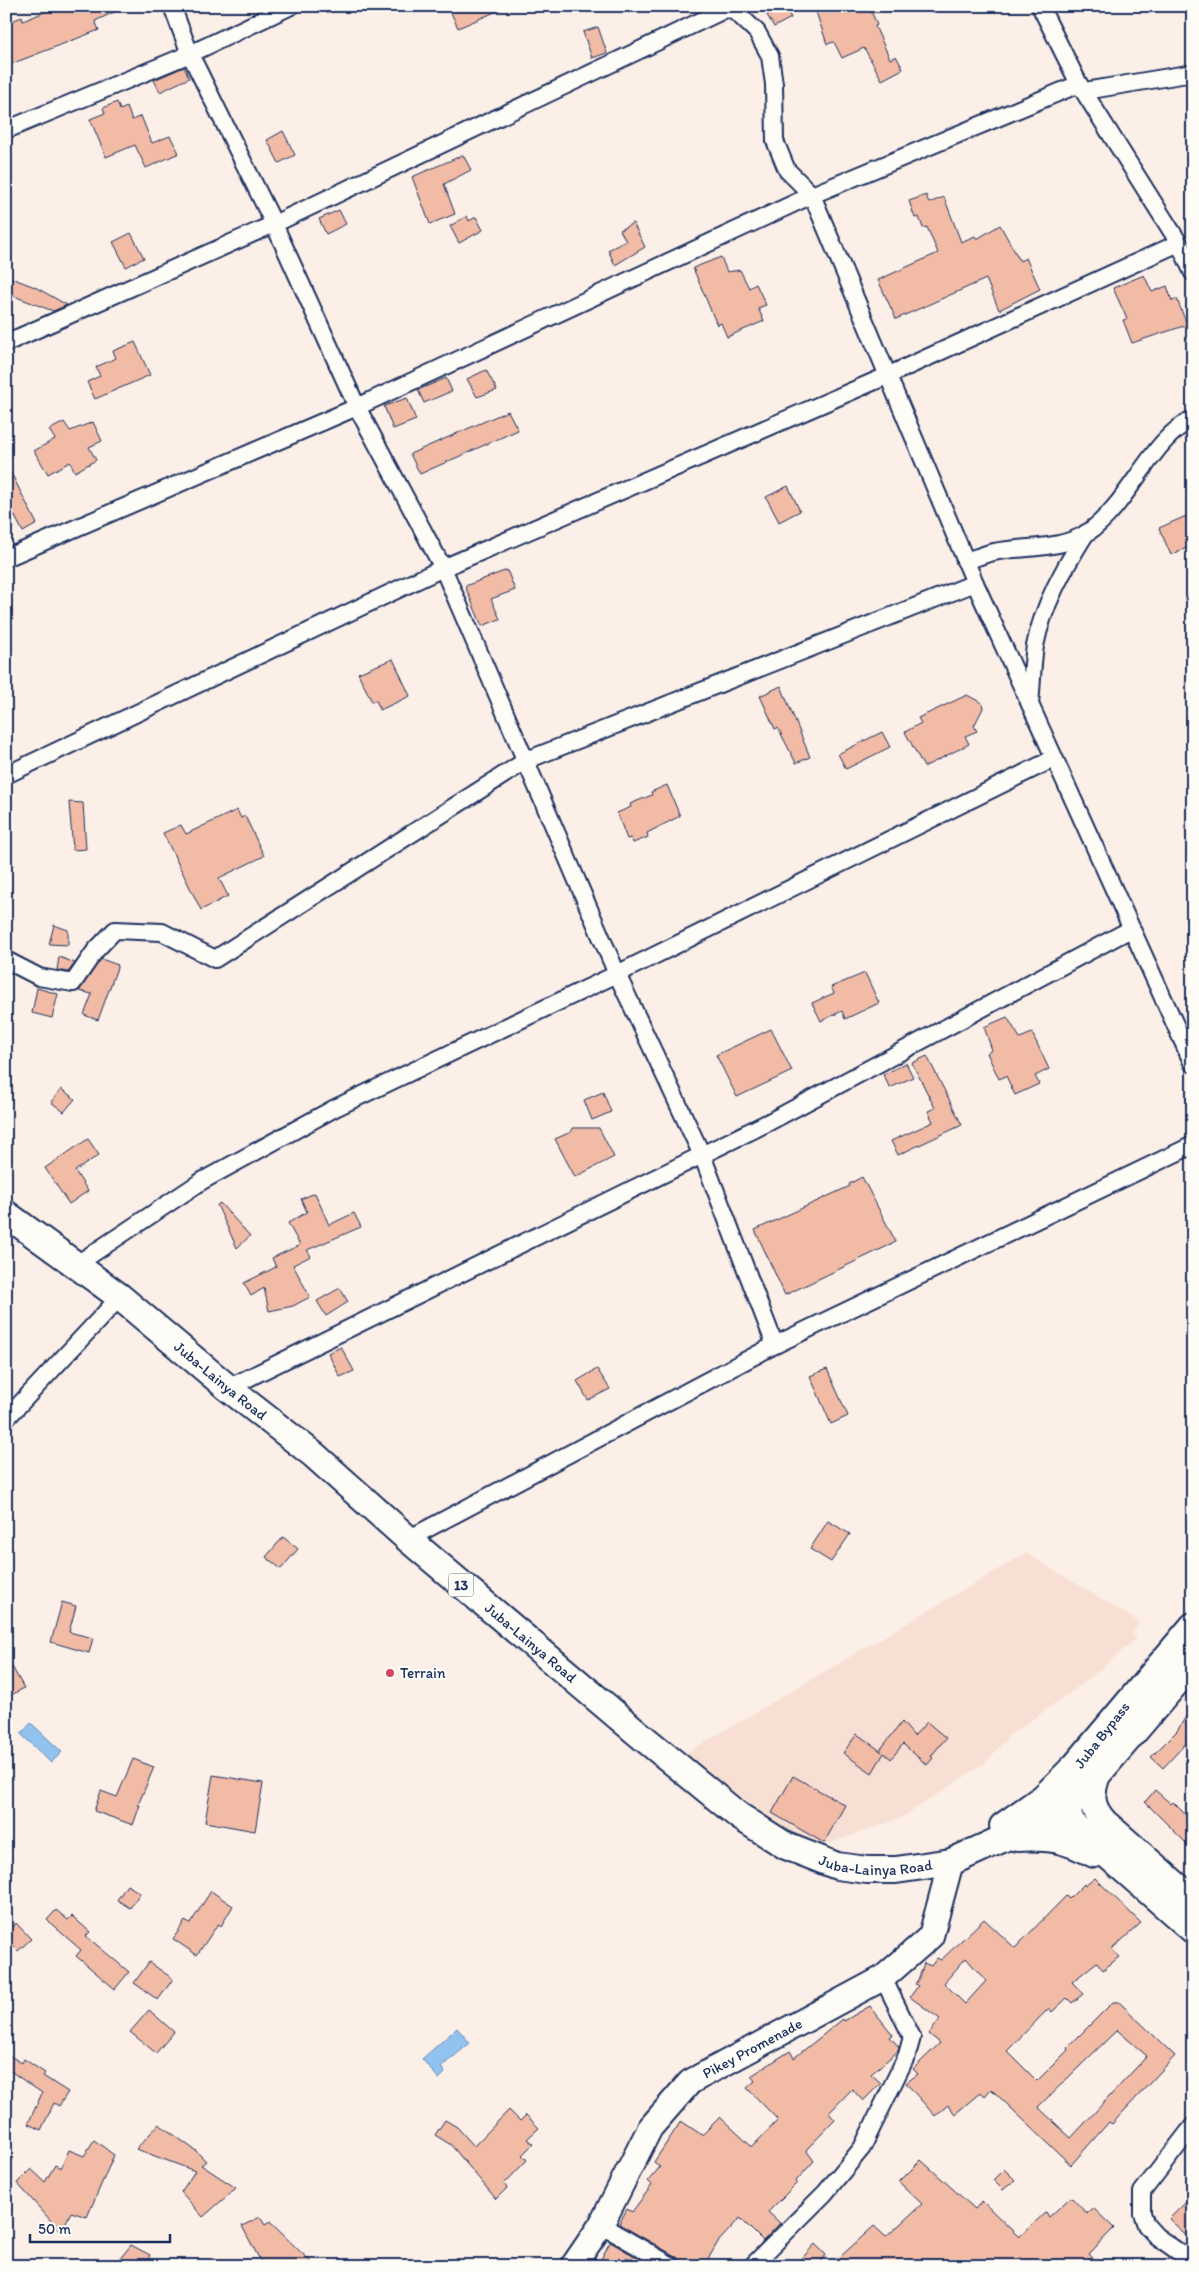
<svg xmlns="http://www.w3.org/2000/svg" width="1199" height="2272" font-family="Itim,sans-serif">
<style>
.built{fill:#f8dfd3}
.water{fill:#92c3ee;stroke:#6288b4}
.building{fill:#f2bba5;stroke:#1b2f5e;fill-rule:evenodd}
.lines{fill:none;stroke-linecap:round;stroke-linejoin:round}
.street-casing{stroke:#1b2f5e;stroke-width:20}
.secondary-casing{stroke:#1b2f5e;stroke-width:28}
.primary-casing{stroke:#1b2f5e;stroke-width:30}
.street{stroke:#fdfcf7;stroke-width:16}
.secondary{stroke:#fdfcf7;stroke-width:24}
.primary{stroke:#fdfcf7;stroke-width:26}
.poi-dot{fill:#d1495b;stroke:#fdfcf7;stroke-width:2}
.labels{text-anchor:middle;stroke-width:4;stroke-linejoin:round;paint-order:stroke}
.shield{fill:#fdfcf7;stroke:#5f6c8c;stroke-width:1}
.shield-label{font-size:14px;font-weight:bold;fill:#1b2f5e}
.street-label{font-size:15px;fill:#1b2f5e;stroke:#fdfcf7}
.poi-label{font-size:15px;fill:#1b2f5e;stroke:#fdfcf7;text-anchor:start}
</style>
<rect width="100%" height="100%" fill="#fbefe7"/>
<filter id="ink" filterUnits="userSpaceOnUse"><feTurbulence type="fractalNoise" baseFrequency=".02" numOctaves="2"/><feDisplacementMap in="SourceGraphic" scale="10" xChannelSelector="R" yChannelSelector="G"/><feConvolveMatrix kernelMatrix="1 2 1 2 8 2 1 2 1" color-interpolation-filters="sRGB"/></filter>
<g filter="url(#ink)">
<polygon class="built" points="1026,1553 1139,1622 1132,1635 1137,1638 1084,1683 1010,1735 985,1763 903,1817 822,1846 799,1838 775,1822 683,1755"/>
<g class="water">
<polygon points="31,1723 62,1752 51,1763 21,1734"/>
<polygon points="457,2028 470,2043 441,2067 445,2073 439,2079 422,2059"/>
</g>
<g class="building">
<polygon points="59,6 127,6 95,21 99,30 6,66 6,23 22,17 23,21"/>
<polygon points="448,6 509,6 458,28"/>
<polygon points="785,6 791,18 774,27 767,15"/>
<polygon points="814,6 869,6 877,25 875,26 890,59 896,56 903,69 882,80 864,48 842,58 834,42 827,44"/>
<polygon points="598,27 607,53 592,58 583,32"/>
<polygon points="184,67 189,78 160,92 154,80"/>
<polygon points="117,102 120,110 127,107 132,120 141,116 152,143 170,136 179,153 146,168 135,145 106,157 90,119 105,113 103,108"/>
<polygon points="283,131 295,155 279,163 267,140"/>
<polygon points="463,155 471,170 444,184 455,214 430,224 412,177"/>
<polygon points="926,195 929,203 944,197 961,242 975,236 977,239 1000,225 1020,261 1026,258 1040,289 999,310 986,279 896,319 878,280 938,253 927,227 923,228 919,217 915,218 909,201"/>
<polygon points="339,210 346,224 326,234 319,219"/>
<polygon points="467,216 469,221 476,217 483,230 459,243 450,226"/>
<polygon points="633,223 645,247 615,265 608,250 626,241 620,230"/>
<polygon points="131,233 144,258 126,267 113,242"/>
<polygon points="721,257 727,272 740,270 749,288 756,284 766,305 758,308 764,321 727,337 721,323 717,325 693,268"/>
<polygon points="1144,275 1152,292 1167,286 1172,301 1177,299 1187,325 1132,343 1123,320 1127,319 1113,288"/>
<polygon points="6,276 35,287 67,305 53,311 6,293"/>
<polygon points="135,342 150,375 95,399 87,382 100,376 96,367 116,358 113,351"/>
<polygon points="486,370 497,390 477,397 467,379"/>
<polygon points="446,378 452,391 424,403 418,390"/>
<polygon points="407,398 416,420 393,429 384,406"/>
<polygon points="508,411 518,430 420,474 410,454"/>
<polygon points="64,422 70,431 93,422 102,441 89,447 96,460 75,472 70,462 48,474 34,451 55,439 49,430"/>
<polygon points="6,463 37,524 23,532 6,499"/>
<polygon points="788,486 800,511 779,522 766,497"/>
<polygon points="1193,513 1193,545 1171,555 1159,528"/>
<polygon points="507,570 515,590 491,599 500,619 482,626 465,586"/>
<polygon points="393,659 410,696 380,710 376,700 372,702 358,673"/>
<polygon points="781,686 810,757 796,763 778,728 775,729 760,696"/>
<polygon points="967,695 982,703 983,708 974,726 977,731 965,736 969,744 924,767 905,732 921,723 918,718"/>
<polygon points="882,732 890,747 846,769 838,754"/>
<polygon points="667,785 680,816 647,833 648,837 633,843 631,838 627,839 617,813 631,807 630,804 652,795 651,792"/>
<polygon points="69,802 83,803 86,849 73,850"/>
<polygon points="237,810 241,818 245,816 264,856 219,878 228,896 201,910 163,833 181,825 186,834"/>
<polygon points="54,925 68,930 68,945 49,944"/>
<polygon points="59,957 75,963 68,972 57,970"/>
<polygon points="101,959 118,965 98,1020 84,1015 92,994 79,991"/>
<polygon points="865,973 879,1003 845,1019 842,1011 821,1021 812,1003 834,993 831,987"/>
<polygon points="37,988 58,994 52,1018 32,1013"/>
<polygon points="1007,1017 1020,1038 1032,1033 1049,1069 1035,1076 1039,1084 1015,1095 1006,1076 999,1079 987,1053 992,1050 984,1027"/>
<polygon points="771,1029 792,1071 737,1097 716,1055"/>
<polygon points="927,1056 962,1125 898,1155 891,1141 933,1122 928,1111 935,1108 912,1063"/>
<polygon points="906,1063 913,1077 890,1088 883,1075"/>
<polygon points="61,1089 75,1099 64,1112 51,1102"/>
<polygon points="603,1092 611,1112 592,1120 584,1100"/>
<polygon points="573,1128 599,1128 614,1157 575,1177 555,1139 571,1132"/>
<polygon points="88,1139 99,1155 75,1171 88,1191 69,1204 45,1168"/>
<polygon points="862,1177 896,1242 785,1295 755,1230 850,1186 849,1184"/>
<polygon points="315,1193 329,1225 354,1213 361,1227 307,1250 311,1256 293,1265 310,1297 293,1306 269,1311 264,1288 251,1296 244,1283 276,1267 272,1258 300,1245 288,1223 307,1212 301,1199"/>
<polygon points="220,1203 250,1236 237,1248 217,1205"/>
<polygon points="340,1288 348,1302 326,1316 317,1301"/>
<polygon points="341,1347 354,1371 340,1377 328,1353"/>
<polygon points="597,1369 610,1389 588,1400 577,1381"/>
<polygon points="827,1369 848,1416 831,1424 810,1376"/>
<polygon points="828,1521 850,1534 831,1562 810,1549"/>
<polygon points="283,1537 298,1549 281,1569 266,1557"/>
<polygon points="62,1602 76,1606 69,1632 93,1638 89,1653 51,1642"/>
<polygon points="6,1656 24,1688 6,1698"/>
<polygon points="1193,1705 1193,1742 1189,1740 1163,1768 1151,1757 1177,1731"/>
<polygon points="902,1722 914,1736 927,1722 946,1738 931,1756 933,1758 927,1765 903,1744 891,1759 884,1753 872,1773 843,1753 857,1734 882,1752 880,1750"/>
<polygon points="133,1759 154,1767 138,1805 140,1805 133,1825 94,1811 101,1791 117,1797"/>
<polygon points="213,1775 263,1783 255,1831 205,1822"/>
<polygon points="793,1776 845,1805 824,1843 772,1813"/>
<polygon points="1155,1790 1171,1804 1173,1802 1193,1822 1193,1850 1145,1802"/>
<path d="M1095,1878L1141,1923L1112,1949L1119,1957L1103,1970L1097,1962L1072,1982L1083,1994L1072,2003L1067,1998L1052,2012L1049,2008L1007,2051L1037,2081L1068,2050L1067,2048L1113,2002H1119L1175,2056L1112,2124L1109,2122L1071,2165L991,2089L985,2096L981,2092L955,2114L948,2105L935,2116L906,2083L918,2074L913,2069L940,2043L929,2034L940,2019L910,1997L918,1986L915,1984L919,1978L924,1963L931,1966L937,1958L941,1960L984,1919L1015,1948L1066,1896L1069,1899L1084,1884L1085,1886ZM966,1958L986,1981L965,2004L944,1983ZM1117,2030L1147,2056L1071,2138L1038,2107Z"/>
<polygon points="127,1885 140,1893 130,1908 117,1900"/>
<polygon points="211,1891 233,1906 221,1926 218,1924 197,1955 173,1939 185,1921 190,1924"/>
<polygon points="56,1910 68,1920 72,1916 90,1932 86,1936 129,1972 115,1989 76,1956 81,1950 47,1920"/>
<polygon points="16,1923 31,1939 18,1951 6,1939 6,1933"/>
<polygon points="149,1962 173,1979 158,2000 134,1983"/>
<polygon points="870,2006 893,2035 890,2037 899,2047 898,2051 871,2074 881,2083 863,2101 852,2089 829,2113 835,2120 806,2150 814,2161 795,2182 797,2183 768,2212 780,2223 763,2241 740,2218 718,2242 704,2266 682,2266 677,2257 619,2224 627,2209 632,2212 652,2185 648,2181 660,2167 654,2162 681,2121 702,2135 720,2117 752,2147 778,2120 747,2088 755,2081 751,2076 790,2051 794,2058 843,2019 844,2021"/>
<polygon points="149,2010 174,2032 156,2053 130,2032"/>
<polygon points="10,2056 22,2063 24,2059 45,2073 43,2076 68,2092 59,2106 54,2103 41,2130 28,2124 42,2093 6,2068 6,2061"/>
<polygon points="509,2110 520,2121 526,2115 539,2128 527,2139 533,2144 522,2155 527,2160 504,2184 507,2188 496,2199 451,2145 435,2135 445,2120 457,2127 474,2146"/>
<polygon points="159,2124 196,2151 206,2161 201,2165 236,2188 203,2217 181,2192 195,2171 136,2149"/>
<polygon points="94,2140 114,2155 87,2217 71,2212 61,2232 17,2183 31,2169 45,2182 55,2165 61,2168 69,2150 84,2156"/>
<polygon points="921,2160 975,2209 982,2201 1019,2237 1046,2212 1049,2217 1071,2197 1087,2214 1093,2208 1114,2228 1089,2254 1101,2266 846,2266 839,2258 874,2226 886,2237 922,2204 899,2182"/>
<polygon points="1004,2169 1015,2180 1003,2190 993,2180"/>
<polygon points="1193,2195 1193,2241 1169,2219"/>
<polygon points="260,2217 265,2225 270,2222 315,2266 263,2266 242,2226"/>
<polygon points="610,2242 652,2266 608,2266 600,2261"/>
<polygon points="815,2244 826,2255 817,2266 795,2266"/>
<polygon points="131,2245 150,2255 146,2266 114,2266"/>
</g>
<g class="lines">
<g class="street-casing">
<g id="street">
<polyline points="172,6 190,54 274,224 357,407 443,568 617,974 702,1155 775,1345 408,1539"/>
<polyline points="723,6 738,14 757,32 770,56 774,84 775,141 787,170 812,195 975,583 1193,1064"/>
<polyline points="1040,6 1079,84 1179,243 1193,273"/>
<polyline points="1085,91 1193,73"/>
<polyline points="6,130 190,54 291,6"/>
<polyline points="6,343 274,224 726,9"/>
<polyline points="6,558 357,407 812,195 1079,84"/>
<path d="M965,561C975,558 985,554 994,552C1024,546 1061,550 1087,533C1130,504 1151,438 1193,419"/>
<path d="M1030,704C1032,685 1032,665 1035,646C1043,605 1064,568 1086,533"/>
<polyline points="6,775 443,568 889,375 1179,243"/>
<polyline points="6,960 39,977 73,983 95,951 115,930 162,932 215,959 527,760 975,583"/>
<polyline points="77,1264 202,1181 335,1108 617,974 1053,759"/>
<polyline points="775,1345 1193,1145"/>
<polyline points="228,1388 769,1122 1131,929"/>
<polyline points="6,1419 120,1297"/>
<polyline points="1193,2126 1142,2192 1142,2213 1146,2225 1156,2236 1193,2262"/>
<polyline points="601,2225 672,2266"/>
<polyline points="752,2266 825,2193 862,2148 907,2055 912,2037 883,1978"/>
</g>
</g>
<g class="secondary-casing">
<g id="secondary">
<path id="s1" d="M573,2266L601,2225L650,2128L690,2082L883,1978L931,1936L951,1862"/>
</g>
</g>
<g class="primary-casing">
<g id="primary">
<path id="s2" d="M6,1214L120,1297L228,1388L314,1455L408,1539L640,1735L739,1816L786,1846L837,1866L867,1870H896L951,1862L1066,1810L1097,1775"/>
<polyline points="1193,1626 1076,1765 1066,1797 1066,1810 1073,1825 1193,1930"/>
<path d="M1193,1663L1097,1775C1090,1795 1090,1806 1104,1822L1193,1900"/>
<polyline points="1003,1826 1044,1797 1073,1768"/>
<path d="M1017,1838C1049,1836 1065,1839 1094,1854"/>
</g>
</g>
<use href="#street" class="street"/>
<use href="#secondary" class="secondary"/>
<use href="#primary" class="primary"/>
</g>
</g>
<circle class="poi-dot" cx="390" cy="1673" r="5"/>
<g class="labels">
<rect class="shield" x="448.5" y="1573.5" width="25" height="23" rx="4"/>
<g class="shield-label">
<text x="461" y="1590">13</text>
</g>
<g class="street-label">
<text dy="5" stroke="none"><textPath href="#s2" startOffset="272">Juba-Lainya Road</textPath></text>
<text dy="5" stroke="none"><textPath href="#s2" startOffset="678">Juba-Lainya Road</textPath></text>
<text transform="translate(1102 1735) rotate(-52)" y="5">Juba Bypass</text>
<text dy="5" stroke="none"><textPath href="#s2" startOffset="1098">Juba-Lainya Road</textPath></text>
<text dy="5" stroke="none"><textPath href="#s1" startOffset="290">Pikey Promenade</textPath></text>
</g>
<g class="poi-label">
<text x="400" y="1678">Terrain</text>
</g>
</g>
<rect width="1199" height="2272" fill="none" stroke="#fdfcf7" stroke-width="25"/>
<rect x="12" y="12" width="1174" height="2247" fill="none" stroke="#1b2f5e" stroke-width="2" filter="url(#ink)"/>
<path d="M30 2234v8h140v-8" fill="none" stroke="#1b2f5e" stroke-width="2.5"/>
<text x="38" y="2234" font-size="15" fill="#1b2f5e" stroke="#fdfcf7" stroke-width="4" paint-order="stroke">50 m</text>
</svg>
